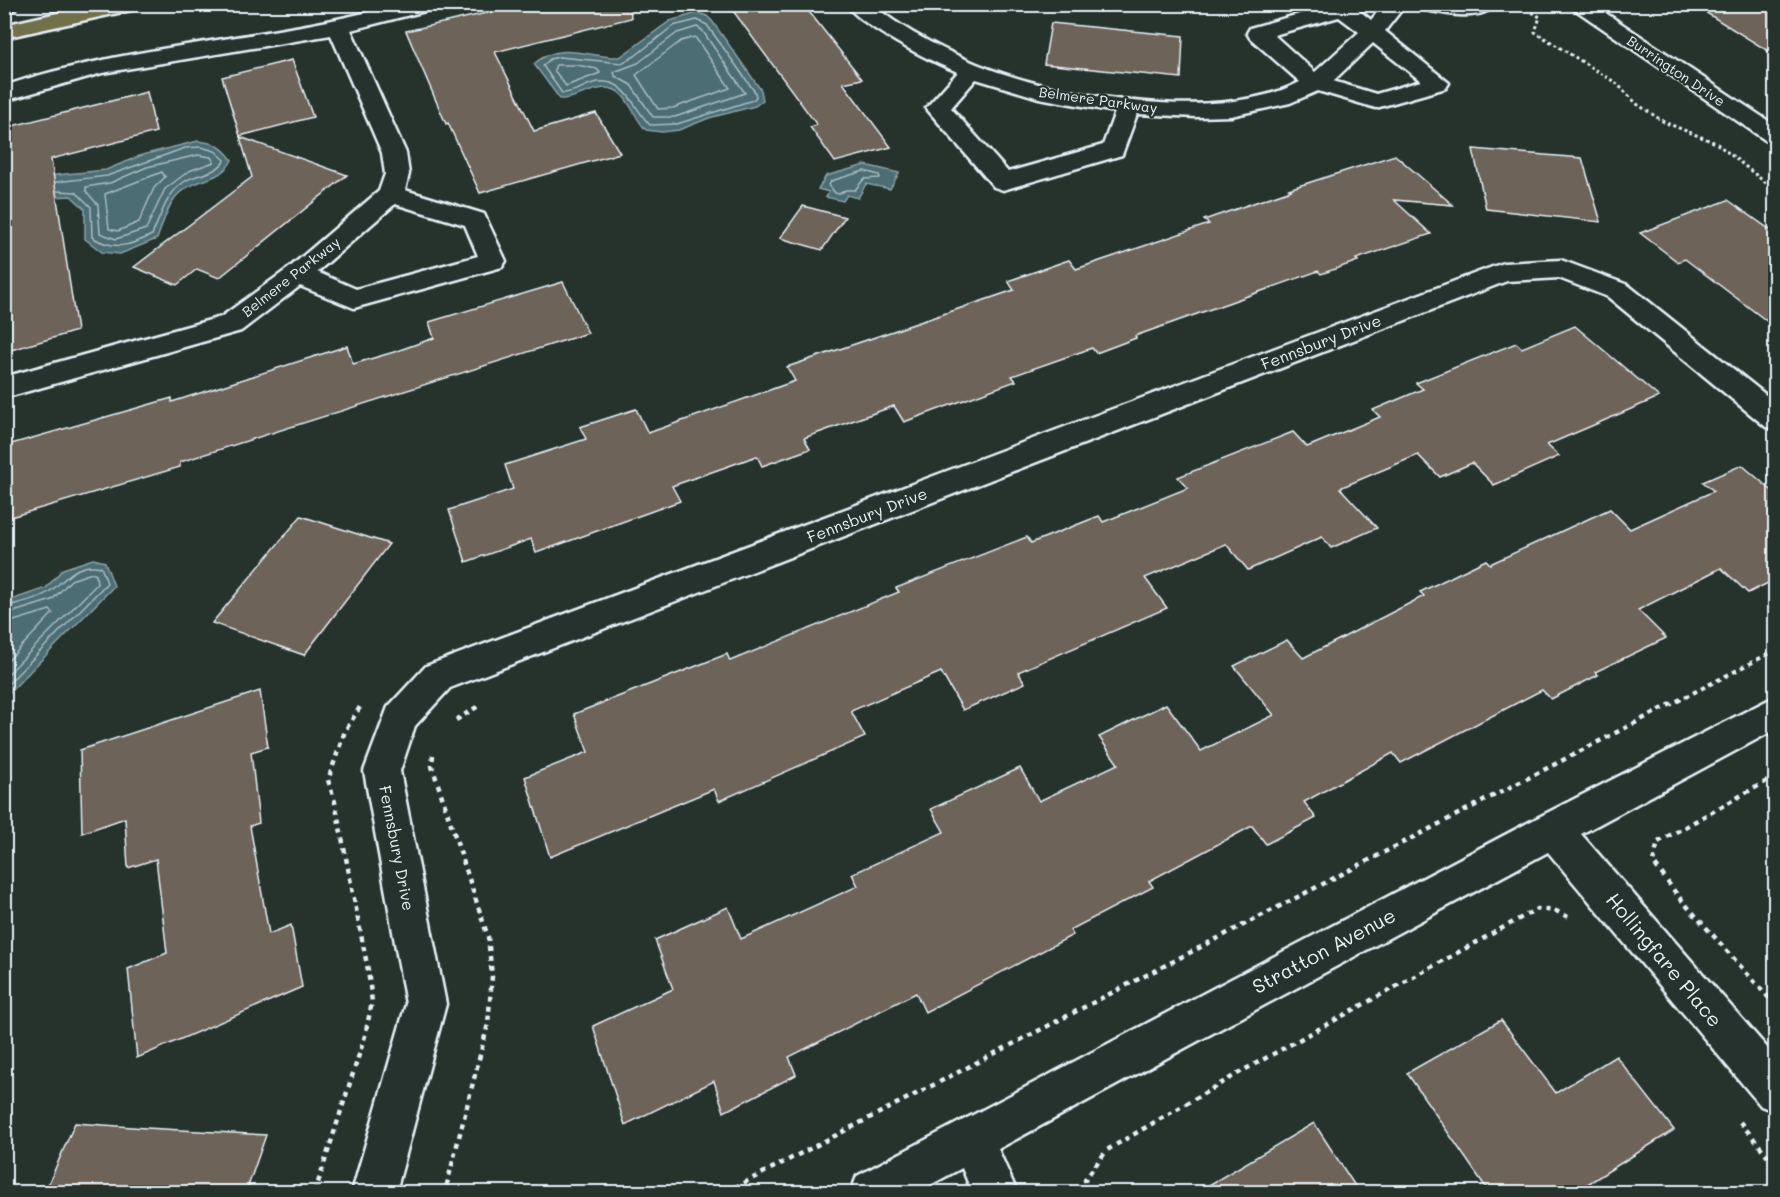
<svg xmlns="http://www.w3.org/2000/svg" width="1780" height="1197" font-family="Mali,sans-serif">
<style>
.water{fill:#4c6d73;stroke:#8aa2a8;stroke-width:1.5}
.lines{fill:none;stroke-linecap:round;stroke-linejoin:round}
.shore{stroke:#aabcc3;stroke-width:1.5}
.building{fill:#6e6458;stroke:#e8f1f8;stroke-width:1.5}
.minor-casing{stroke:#e8f1f8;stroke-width:5}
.major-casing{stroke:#e8f1f8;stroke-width:5}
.path-far2{stroke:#e8f1f8;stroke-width:3;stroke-dasharray:3 3;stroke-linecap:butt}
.path-far1{stroke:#e8f1f8;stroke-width:4;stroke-dasharray:4.5 4.5;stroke-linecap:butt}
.path{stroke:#e8f1f8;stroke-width:4.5;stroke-dasharray:5 5;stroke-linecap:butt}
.minor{fill:#26332d;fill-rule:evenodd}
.major{fill:#71704a;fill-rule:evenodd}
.labels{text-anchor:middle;stroke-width:4.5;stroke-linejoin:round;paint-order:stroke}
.far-street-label{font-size:14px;fill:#e8f1f8;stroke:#26332d}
.street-label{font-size:16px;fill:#e8f1f8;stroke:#26332d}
.near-street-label{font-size:20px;fill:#e8f1f8;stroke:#26332d}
</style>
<rect width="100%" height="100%" fill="#26332d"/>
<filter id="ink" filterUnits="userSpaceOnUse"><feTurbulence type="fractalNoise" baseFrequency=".0167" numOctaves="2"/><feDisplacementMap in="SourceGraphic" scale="12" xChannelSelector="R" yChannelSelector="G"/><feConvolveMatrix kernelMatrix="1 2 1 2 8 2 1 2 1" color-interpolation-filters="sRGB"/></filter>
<g filter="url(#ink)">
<g class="water">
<path d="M697,13L707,16L712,21L761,90L763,100L755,106L709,118L679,130L662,132L646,130C636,120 632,105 622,95C604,77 579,100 560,99L534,64C560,40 589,58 620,57L670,21Z"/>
<path d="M198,141C215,143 222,146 232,160C220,184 190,177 174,199C166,210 162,226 157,239L120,254L102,252L85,239V209L71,196L17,199L47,176L106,170L142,155Z"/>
<polygon points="865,165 899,173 890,189 866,184 858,198 847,195 843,201 826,197 829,192 818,189 826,176"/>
<polygon points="93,559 105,562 114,586 5,697 5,602 46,588 63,569"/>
</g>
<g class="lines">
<g class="shore">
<path d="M697,20L707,25L755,92L756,97L753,100L677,124L650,125C634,109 626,78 598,82C585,84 576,93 562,93L543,66L550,59L559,57L622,63L635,56L673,26Z"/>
<polygon points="697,27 702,30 745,93 675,117 653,117 631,85 615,76 614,72 638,63 677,33"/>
<polygon points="695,37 730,88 673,108 658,109 636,75 681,41"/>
<polygon points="556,65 577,65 597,69 600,73 566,86 554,70"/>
<polygon points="198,155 211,157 214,162 189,171 165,189 146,229 116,239 100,233 98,205 86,191 86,187 110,183 147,167"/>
<polygon points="864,171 879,175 880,178 864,179 855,190 846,190 839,194 835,193 829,185 831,181"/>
<polygon points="162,172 165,177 154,188 139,222 118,231 109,229 105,194"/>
<path d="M56,182L107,176L185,148L201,147L215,151L225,160C216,175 197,173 184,182C166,194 161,216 152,235C130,246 114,251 92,237L91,207L76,192L57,191"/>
<path d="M4,607C17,603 37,600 49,592C65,581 76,561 101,567L107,583L4,688"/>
<polyline points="4,615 52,600 71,580 92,573 96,575 97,584 4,678"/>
<polyline points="4,624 50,610 53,613 4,665"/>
</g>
</g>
<g class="building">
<polygon points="527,4 630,4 631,18 495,52 534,131 596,113 620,153 480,193 448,123 446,124 406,31"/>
<polygon points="728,4 803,4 862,79 843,83 891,147 835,162 810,127 817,125"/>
<polygon points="1692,4 1776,4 1776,56"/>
<polygon points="1051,23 1183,36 1181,78 1044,64"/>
<polygon points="292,60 313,117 240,136 222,77"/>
<polygon points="147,92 156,132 51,159 77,331 4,352 4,128"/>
<polygon points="240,137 347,175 219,278 197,269 177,285 134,267 252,177"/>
<polygon points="1473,149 1582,158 1601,222 1486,209"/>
<polygon points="1395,155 1453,205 1394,200 1431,234 1356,259 1358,261 1321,274 1318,271 1135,336 1136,338 1096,353 1092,348 1012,376 1016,381 904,422 894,406 804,438 810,449 762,466 757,456 672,486 680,501 536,553 531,539 466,562 449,510 513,489 505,465 586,439 580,427 636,409 648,433 795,381 787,367 1014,290 1008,281 1069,260 1076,269 1209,224 1204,220 1291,190 1289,189"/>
<polygon points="1728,200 1776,234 1776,328 1685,259 1678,262 1640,233"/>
<polygon points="803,206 845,217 822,250 780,238"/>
<polygon points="563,282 588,333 180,462 180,467 4,519 4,446 172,398 172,402 347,346 353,364 394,352 434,338 429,322"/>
<polygon points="1575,326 1659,397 1547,445 1559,456 1494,485 1472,463 1440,477 1418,455 1340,488 1377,528 1331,548 1322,537 1248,570 1226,544 1145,578 1167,608 1018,672 1025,683 963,710 941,672 851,711 865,737 719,801 714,789 550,857 525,777 588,752 574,714 727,654 730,661 899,592 896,588 1027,537 1031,543 1099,516 1103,522 1188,488 1178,477 1293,432 1307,447 1380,417 1373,410 1423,389 1416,383 1516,343 1522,348"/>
<polygon points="1742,465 1776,494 1776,579 1748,593 1721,568 1638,610 1666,638 1595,672 1598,675 1551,699 1542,690 1401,763 1393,753 1304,802 1316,818 1266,844 1252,826 1149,881 1153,887 1070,930 1073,935 925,1012 916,993 789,1057 796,1075 724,1112 714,1081 625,1125 593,1026 673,989 655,940 728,907 741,939 858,886 852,874 944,832 931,809 1020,768 1039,801 1118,764 1099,737 1166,704 1201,751 1274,715 1234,666 1287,640 1303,658 1424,596 1420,592 1486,560 1490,564 1610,509 1630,529 1714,491 1703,482"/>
<polygon points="301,516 389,544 304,655 212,623"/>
<polygon points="260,691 268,747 251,752 259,823 250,826 269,934 291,925 302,987 137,1058 128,969 167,953 156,859 128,868 125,818 82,833 80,750"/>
<polygon points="1501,1020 1556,1093 1616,1056 1674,1130 1575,1192 1489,1192 1407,1073"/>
<polygon points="75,1123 146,1128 266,1135 246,1192 45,1192"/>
<polygon points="1314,1123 1359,1192 1197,1192"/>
</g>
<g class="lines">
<g class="minor-casing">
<g id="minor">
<path d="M400,4H435L433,9L351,30L406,153L409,174L405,190L484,214L506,261L502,267L354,308L300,286L241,331L4,398V377L221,317L289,268L379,191L385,174L382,153L331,35L102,73L4,101V86C133,43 271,40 400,4ZM395,204L465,225L478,256L356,289L317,272Z"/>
<path d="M846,4C854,4 866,2 873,6C882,11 890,19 899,24C919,37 941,48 963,58C1045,96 1217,126 1300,82L1250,38L1247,33L1250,28L1335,4H1351L1371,20L1384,4H1406L1385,31L1449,83L1446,88L1376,108L1318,91L1290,103L1231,116L1196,117L1137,114L1122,155L1003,190L994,187L926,108L958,72C932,62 860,26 846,4ZM1339,17L1359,32L1315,72L1274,35ZM1373,43L1421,81L1376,94L1333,81ZM976,79L1039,98L1115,112L1103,145L1008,172L951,108Z"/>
<path d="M1419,4H1495C1483,23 1440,13 1421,9Z"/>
<polygon points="1567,4 1592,4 1776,126 1776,144 1768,142"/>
<polygon points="1561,260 1628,285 1776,403 1776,430 1766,427 1608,297 1559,278 1507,281 450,688 415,726 400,771 446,1004 396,1192 352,1192 406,1004 364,771 388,707 426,666 1495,266 1504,263"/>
<polygon points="1776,696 1776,729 1581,834 1776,1058 1776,1112 1761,1106 1548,852 998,1149 1017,1192 972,1192 962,1168 917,1192 851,1192 857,1176 1539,817"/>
</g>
</g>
<g class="major-casing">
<g id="major">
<polygon points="4,4 17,4 15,9 4,11"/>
<polygon points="97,4 138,4 136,9 4,38 4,25"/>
</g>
</g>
<polyline class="path-far2" points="1527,9 1540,17 1535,32 1616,83 1637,104 1664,122 1716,143 1776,191"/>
<polyline class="path-far1" points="1685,697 1776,650"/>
<g class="path">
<polyline points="456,720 480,705"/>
<polyline points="433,755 432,766 488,937 492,976 488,1024 445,1192"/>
<polyline points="1776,776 1658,842 1653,862 1678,896 1776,1006"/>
<polyline points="1740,1122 1776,1166"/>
<polyline points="315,1192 365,1036 372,1002 368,970 335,802 328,780 345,731 360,707"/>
<polyline points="726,1192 1687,696"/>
<polyline points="1086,1192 1085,1179 1107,1150 1244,1070 1537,909 1556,911 1570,918"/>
</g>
<use href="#minor" class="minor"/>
<use href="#major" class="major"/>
</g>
</g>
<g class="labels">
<g class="far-street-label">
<text transform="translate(1676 71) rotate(34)" y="5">Burrington Drive</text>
<text transform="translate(1098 100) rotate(8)" y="5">Belmere Parkway</text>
<text transform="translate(291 277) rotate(-38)" y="5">Belmere Parkway</text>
</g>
<g class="street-label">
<text transform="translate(1321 342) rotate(-21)" y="6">Fennsbury Drive</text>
<text transform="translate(867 515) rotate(-21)" y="6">Fennsbury Drive</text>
<text transform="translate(397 848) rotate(79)" y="6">Fennsbury Drive</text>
</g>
<g class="near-street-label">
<text transform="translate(1324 951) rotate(-28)" y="7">Stratton Avenue</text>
<text transform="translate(1664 960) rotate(50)" y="7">Hollingfare Place</text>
</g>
</g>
<rect width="1780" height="1197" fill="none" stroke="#26332d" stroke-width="24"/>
<rect x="12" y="12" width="1756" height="1173" fill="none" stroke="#e8f1f8" stroke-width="2" filter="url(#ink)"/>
</svg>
